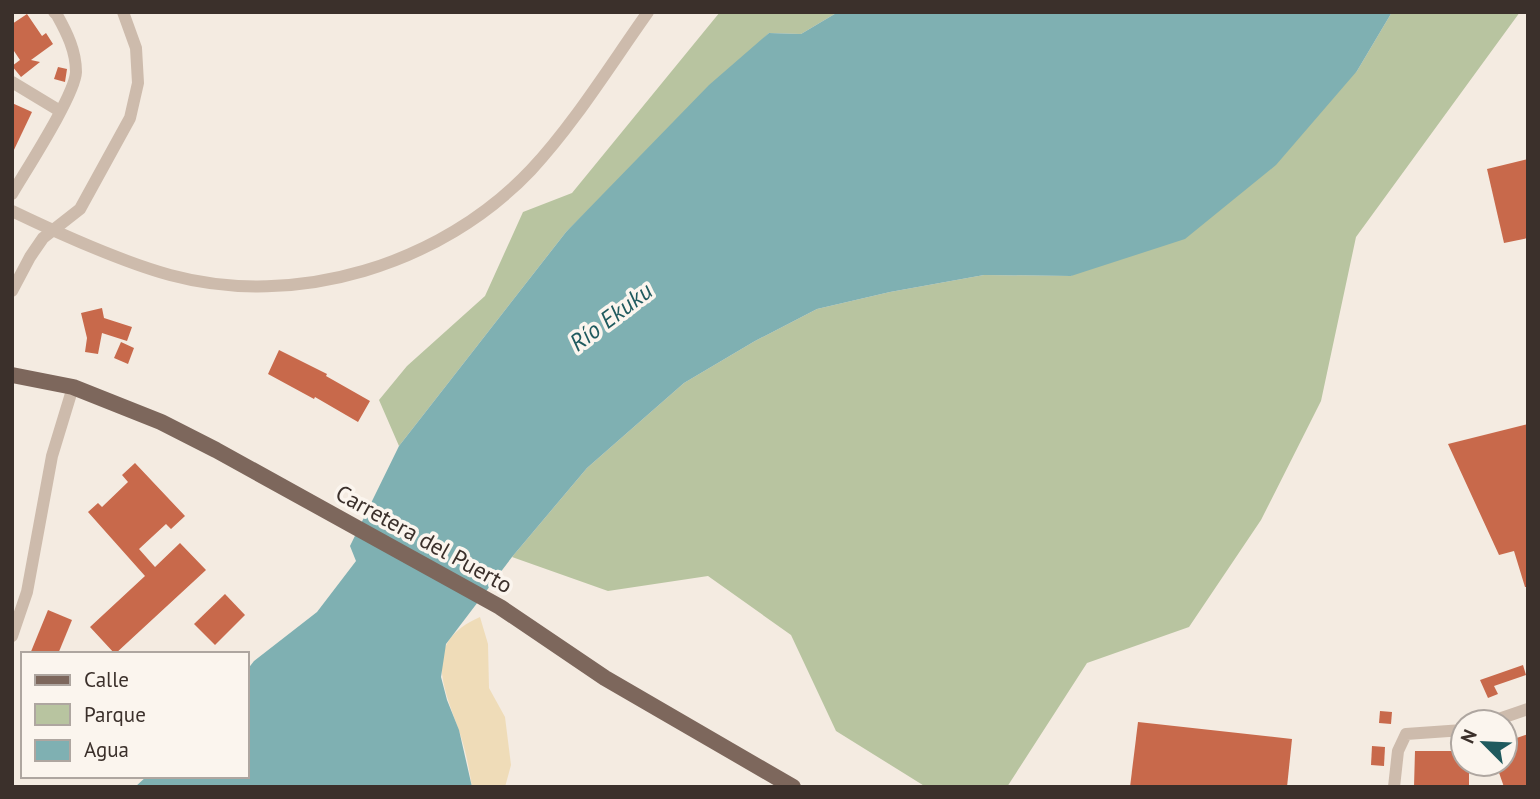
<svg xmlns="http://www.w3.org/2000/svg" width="1540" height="799" font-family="'PT Sans',sans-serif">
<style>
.green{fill:#b8c4a0}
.sand{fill:#efdcb8}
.water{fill:#7fb0b2}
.building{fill:#c8694b}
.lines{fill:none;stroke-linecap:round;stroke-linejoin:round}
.minor{stroke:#cdbbac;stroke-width:12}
.major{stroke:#7d675c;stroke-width:16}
.labels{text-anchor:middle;stroke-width:7;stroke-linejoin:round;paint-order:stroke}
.street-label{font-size:23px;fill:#3b302b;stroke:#fbf5ee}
.water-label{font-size:24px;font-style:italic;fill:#1f5a5e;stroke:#fbf5ee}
</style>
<rect width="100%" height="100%" fill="#f4ebe1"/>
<g class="green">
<polygon points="720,12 838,12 801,34 769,33 566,232 399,446 379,400 407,366 485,296 523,212 572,193"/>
<polygon points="1392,12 1520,12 1356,237 1321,401 1261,520 1189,627 1087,663 1007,787 926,787 836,731 791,635 708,576 608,591 512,557 587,468 684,383 755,341 817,309 890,292 984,275 1071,276 1357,71"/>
</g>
<path class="sand" d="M480,617L488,644L489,688L505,717L511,765L505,787H472C469,767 465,747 458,728C442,683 423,642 480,617Z"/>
<polygon class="water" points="838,12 1392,12 1357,71 1276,165 1185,239 1071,276 984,275 890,292 817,309 755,341 684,383 587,468 512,557 446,644 441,677 447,700 459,730 472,787 135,787 147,776 247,776 247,670 254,661 317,612 356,561 350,546 399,446 566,232 709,85 769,33 801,34"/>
<g class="building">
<polygon points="27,14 42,36 46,33 53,44 31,60 40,62 21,77 12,66 20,60 12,48 12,24"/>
<polygon points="58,67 67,69 65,82 54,79"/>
<polygon points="12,103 32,112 12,154"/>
<polygon points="1528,159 1528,238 1504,243 1487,169"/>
<polygon points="102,308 104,318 132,327 127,341 102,333 98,354 85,352 87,338 81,313"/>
<polygon points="121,342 134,348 128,364 114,358"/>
<polygon points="279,350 327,374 326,376 370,401 358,422 315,397 314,399 268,374"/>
<polygon points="1528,424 1528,587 1525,587 1514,551 1499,555 1448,444"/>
<polygon points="135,463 185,516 171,529 166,524 139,549 155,567 180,543 206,570 115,654 90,627 145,576 88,512 98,503 102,507 128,482 122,475"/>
<polygon points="225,594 245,615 215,645 194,624"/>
<polygon points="48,610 72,620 58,654 30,654"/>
<polygon points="1523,665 1526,675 1494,686 1498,694 1488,698 1480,680"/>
<polygon points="1380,711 1392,712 1391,724 1379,723"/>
<polygon points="1138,722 1292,739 1287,787 1130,787"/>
<polygon points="1528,734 1528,787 1504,787 1496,764 1505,764 1505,742"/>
<polygon points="1372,746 1385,747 1384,766 1371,765"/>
<polygon points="1415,751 1463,751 1463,764 1469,764 1469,787 1414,787"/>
</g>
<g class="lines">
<g class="minor">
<polyline points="12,82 60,111"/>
<path d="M12,194C26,170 75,95 76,72C76,51 67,33 57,15L54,12"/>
<path d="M12,211C60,234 119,261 170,275C296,309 441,265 531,170C574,124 611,64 648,12"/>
<polyline points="12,291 30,257 43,238 80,209 130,118 138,83 136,48 123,12"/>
<polyline points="12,636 27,592 52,456 73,387"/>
<polyline points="1490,722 1528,709"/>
<polyline points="1394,787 1398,751 1406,734 1463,730"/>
</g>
<polyline class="major" points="12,375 73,387 161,422 216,450 500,607 605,678 793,787"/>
</g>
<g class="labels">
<g class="street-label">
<text transform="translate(424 539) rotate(29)" y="8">Carretera del Puerto</text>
</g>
<g class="water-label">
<text transform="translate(611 317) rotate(-37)" y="8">Río Ekuku</text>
</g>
</g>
<rect width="1540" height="799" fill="none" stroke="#3b302b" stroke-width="28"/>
<rect x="21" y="652" width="228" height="126" fill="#fbf5ee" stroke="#aea6a0" stroke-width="2"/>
<rect x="35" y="675" width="35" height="10" fill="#7d675c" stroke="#aea6a0" stroke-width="2"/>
<text x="84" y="687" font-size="21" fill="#3b302b">Calle</text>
<rect x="35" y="704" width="35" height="21" fill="#b8c4a0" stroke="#aea6a0" stroke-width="2"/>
<text x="84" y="722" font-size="21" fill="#3b302b">Parque</text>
<rect x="35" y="740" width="35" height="21" fill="#7fb0b2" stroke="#aea6a0" stroke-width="2"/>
<text x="84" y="757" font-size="21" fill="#3b302b">Agua</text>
<g transform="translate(1484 743) rotate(294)"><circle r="33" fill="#fbf5ee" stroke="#aea6a0" stroke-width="2"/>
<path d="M0-5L12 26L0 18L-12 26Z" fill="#1f5a5e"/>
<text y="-10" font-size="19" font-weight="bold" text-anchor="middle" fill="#3b302b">N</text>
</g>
</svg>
